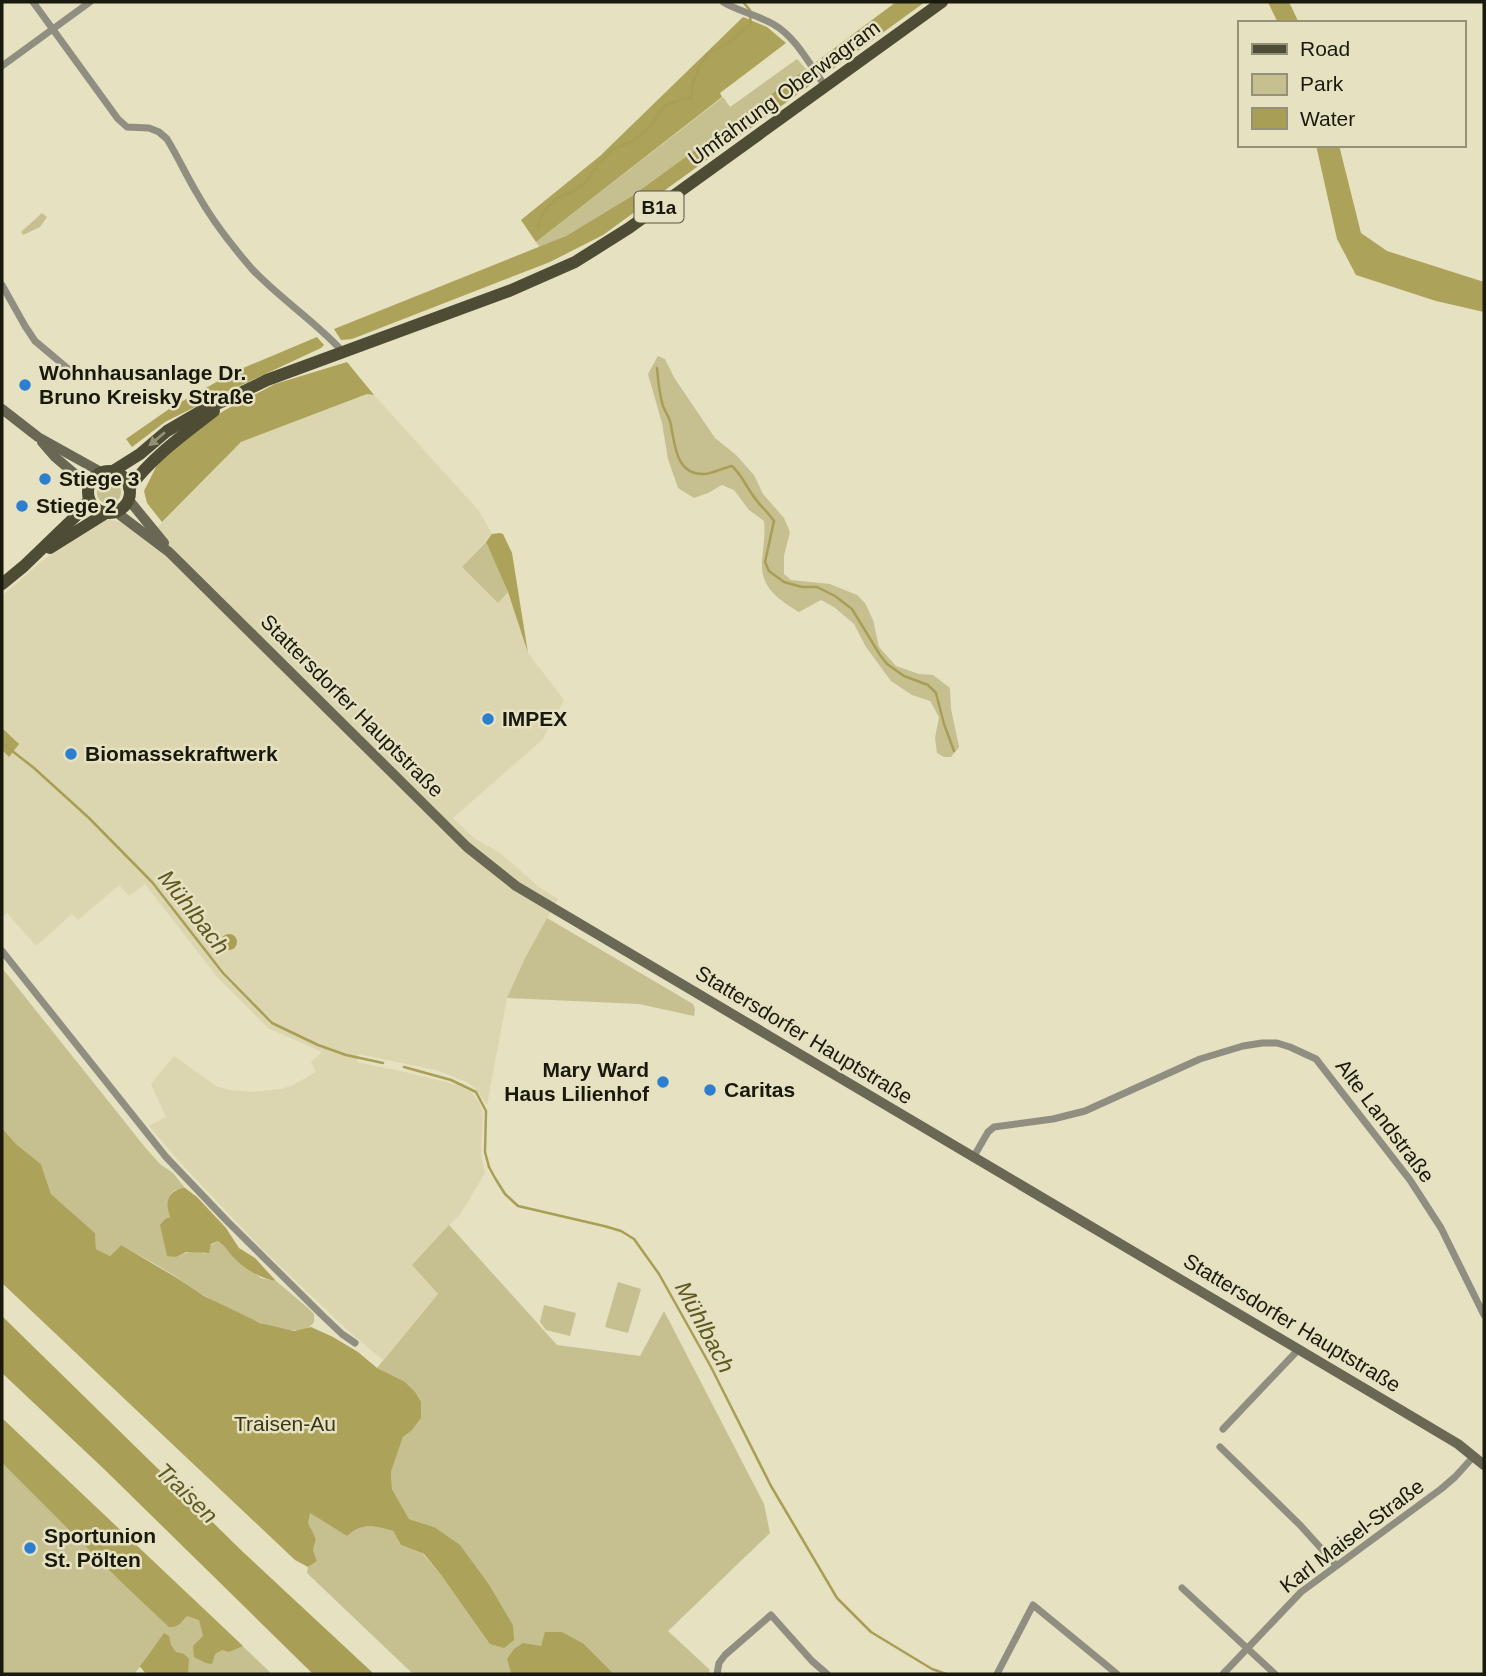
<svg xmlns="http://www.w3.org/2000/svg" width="1486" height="1676" font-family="Arial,sans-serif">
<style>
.built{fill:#dbd6af}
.green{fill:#c6bf8f}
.forest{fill:#ada259}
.water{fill:#a99e55}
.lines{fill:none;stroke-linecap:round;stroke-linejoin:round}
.stream{stroke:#a99e55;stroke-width:2.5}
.minor{stroke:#908e81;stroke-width:7}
.secondary{stroke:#6a6754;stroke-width:10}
.primary{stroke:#4f4c35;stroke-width:12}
.oneway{fill:#928f74}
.poi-dot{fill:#2c7fce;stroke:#e5e1c1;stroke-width:2.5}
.labels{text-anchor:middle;stroke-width:5;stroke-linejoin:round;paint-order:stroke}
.shield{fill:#e5e1c1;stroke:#575543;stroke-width:2}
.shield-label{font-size:19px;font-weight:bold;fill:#1a190d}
.street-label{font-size:21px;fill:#1a190d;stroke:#e5e1c1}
.poi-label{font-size:21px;font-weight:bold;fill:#1a190d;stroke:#e5e1c1;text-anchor:start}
.park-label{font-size:21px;fill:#3b3615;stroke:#e5e1c1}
.water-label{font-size:23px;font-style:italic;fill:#5f5720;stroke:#e5e1c1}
</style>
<rect width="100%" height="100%" fill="#e5e1c1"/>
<polygon class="built" points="367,394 374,395 479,511 492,534 462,567 497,602 508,592 528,653 564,700 542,740 453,818 474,838 500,853 539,887 558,899 525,958 507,998 487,1105 477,1090 467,1082 436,1070 358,1054 357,1062 409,1073 457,1085 472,1093 480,1104 483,1113 481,1154 485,1173 461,1213 412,1265 438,1294 383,1360 354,1336 260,1247 176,1158 149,1126 166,1117 151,1084 174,1056 216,1086 229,1090 251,1092 282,1089 293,1085 316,1072 311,1062 322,1052 268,1028 218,978 145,884 129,896 119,885 78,920 72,914 36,946 7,913 2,917 2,596 43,560 106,519 125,523 146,539 241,442"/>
<g class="green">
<polygon points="797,59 806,69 632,196 566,236 540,248 536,242 723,97 730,107"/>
<polygon points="42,213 47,217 40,227 23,235 21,232"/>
<path d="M658,356L665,359L675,379L715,438L736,455L754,475L763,494L784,518L790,532L784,556V574L791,580L830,584L857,595L865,603L873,620L879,647L896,666L919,674L933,675L950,688L951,709L959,747L951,757H944L937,753L935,738L939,717L930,701L912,695L891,681L866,647L854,624L834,607L821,600L799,612C781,601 762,589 762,566C762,550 766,537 764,521L749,510L734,490L722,485L708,493L694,498L678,488L668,459L662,423L648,374Z"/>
<circle cx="109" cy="492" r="12"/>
<polygon points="486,542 508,592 498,603 462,567"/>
<polygon points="547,918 693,1004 695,1009 694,1016 639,1004 507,998 525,958"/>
<path d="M2,968L144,1146L160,1164L173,1173L185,1188C182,1189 176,1189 174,1191C167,1195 167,1211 170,1217L165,1219L176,1257C186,1252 195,1250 205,1254L211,1245L218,1241L222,1243L235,1259L261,1278L276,1281L308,1308L314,1314V1322C297,1347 225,1308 205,1296C195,1291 187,1284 178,1278C159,1266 140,1256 121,1245L110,1256L96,1249L95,1233L51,1194L41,1164L16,1144L2,1128Z"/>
<path d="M449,1225L557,1345L640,1356L664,1311L764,1504L770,1533L668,1631L709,1669L710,1674H614L584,1644L541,1646L507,1659L511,1674H413L307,1573L308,1567L317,1561L313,1550L316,1539L307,1523L309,1512L347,1536C363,1522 374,1526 393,1531L401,1545L423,1554L442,1576L513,1640V1625L490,1586L434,1527L409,1519L392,1489L391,1472L403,1437L411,1431L405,1383L377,1368L438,1294L412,1265Z"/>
<polygon points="618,1282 641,1289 628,1333 605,1327"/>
<polygon points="544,1305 576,1313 570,1336 546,1330 540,1322"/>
<polygon points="2,1463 121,1582 169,1626 192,1598 272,1674 146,1674 140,1667 134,1674 2,1674"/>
</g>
<g class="forest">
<polygon points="896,2 925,2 830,71 820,68 816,62"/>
<polygon points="1268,2 1289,2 1299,23 1278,23"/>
<polygon points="743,17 767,27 786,43 720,93 722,97 536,242 521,220 600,156"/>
<polygon points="806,69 812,78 809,86 603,235 550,262 352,339 341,340 334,329 566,236 632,196"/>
<polygon points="1316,145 1339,145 1361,233 1387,251 1484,282 1484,312 1436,301 1356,275 1337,239"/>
<polygon points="317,337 324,345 321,348 205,402 165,422 132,447 126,439 172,407 236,371"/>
<polygon points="347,362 374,395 367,394 241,442 162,522 147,503 144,491 159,461 186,437 225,410 275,384"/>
<polygon points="500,533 503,534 512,553 528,653 508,592 486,542 492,534"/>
<polygon points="2,728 19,744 9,757 2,750"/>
<path d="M2,1128L16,1144L41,1164L51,1194L95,1233L96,1249L110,1256L121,1245L177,1278L204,1296L260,1323L294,1331L311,1327L333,1337L358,1352L377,1368L405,1382L415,1392L421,1402V1418L411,1431L403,1437L391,1472L392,1489L409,1519L434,1527L460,1545L490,1586L513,1625L514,1640L504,1648L490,1644L442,1576L424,1554L401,1545L393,1531C374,1526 363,1522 347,1536L310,1513L308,1523L316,1539L313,1550L317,1561L308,1567L295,1560L2,1283Z"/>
<path d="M182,1188H185L197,1197L226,1228L239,1248L255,1258L276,1281C260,1278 246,1270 234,1258C228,1252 225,1245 218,1241L211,1244L209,1253L186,1252L176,1257L167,1256L160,1225L165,1219L170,1217C165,1203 167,1192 182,1188Z"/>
<path d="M2,1418L243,1646L229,1652L222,1650L215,1654L212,1664L206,1663L194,1657L193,1646L203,1636L199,1620L187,1616C181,1622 178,1628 169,1627L121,1582L2,1463Z"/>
<polygon points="545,1632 562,1632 584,1644 614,1674 511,1674 507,1659 514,1649 523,1643 541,1646"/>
<path d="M164,1633L169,1636L171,1645L176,1652L184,1654L189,1659L188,1674H146L140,1666C149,1655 156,1644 164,1633Z"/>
</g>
<g class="water">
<circle cx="229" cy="942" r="8"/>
<polygon points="2,1316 243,1552 374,1674 313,1674 104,1469 2,1373"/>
</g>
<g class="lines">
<g class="stream">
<polyline points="743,2 750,10"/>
<polyline points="538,228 543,212 558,197 576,190 588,180 597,165 613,149 633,141 651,126 664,106 683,99 692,98 692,85 701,63 709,53 730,42 751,24 750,17"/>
<path d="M657,368C658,380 659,393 663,406C665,411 668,415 670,421C675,441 674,476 705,474C713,473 723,468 732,466C741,474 745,484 752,494C758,504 767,511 774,521L765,562L769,571L784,582L802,587H817L835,596L852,609L880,655L887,664L904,676L928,685L936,693L944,724L954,751"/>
<polyline points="2,743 34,768 89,818 152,882 223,973 272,1023 318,1045 346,1055 383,1063"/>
<polyline points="404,1067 451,1080 476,1092 486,1111 485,1152 489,1167 495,1178 505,1194 518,1206 604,1226 621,1231 634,1239 659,1274 711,1367 771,1486 837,1598 871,1632 932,1669 946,1674"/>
</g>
<g class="minor">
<path d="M33,2L118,119L127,127L149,128L159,132L167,139C178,157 187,177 198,195C212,220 233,247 252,269C280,299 315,321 343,352"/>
<path d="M723,2C738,11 757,15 773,24C796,37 810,65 825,86"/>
<polyline points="2,66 90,2"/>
<polyline points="2,285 25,326 35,341 73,373"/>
<polyline points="2,951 166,1157 227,1221 324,1317 342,1334 355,1343"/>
<polyline points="973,1158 988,1132 994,1127 1053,1119 1085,1111 1200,1059 1243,1046 1262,1043 1277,1043 1290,1047 1316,1059 1410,1180 1441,1228 1484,1315"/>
<polyline points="1223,1429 1299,1349"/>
<polyline points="1220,1447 1300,1525 1336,1565"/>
<polyline points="1182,1588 1275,1674"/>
<polyline points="717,1674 719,1663 725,1655 771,1615 812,1661 827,1674"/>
<polyline points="997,1674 1033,1605 1117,1674"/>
<polyline points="1223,1674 1301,1592 1441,1489 1455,1477 1474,1456"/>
</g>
<g class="secondary">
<polyline points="2,409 38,437 101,472"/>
<polyline points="42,442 55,457 89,486"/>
<polyline points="128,499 164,543"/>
<polyline points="116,512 169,552 467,847 516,886 1416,1419 1458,1444 1484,1465"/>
</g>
<g class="primary">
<polyline points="113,471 140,454 167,431 203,410 228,399 267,380 509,291 575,262 629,228 942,2"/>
<circle cx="109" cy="492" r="21"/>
<path d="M129,488C153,456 183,435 214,411"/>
<polyline points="50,548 106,513"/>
<polyline points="2,584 24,566 79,513 89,500"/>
</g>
</g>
<defs><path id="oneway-solid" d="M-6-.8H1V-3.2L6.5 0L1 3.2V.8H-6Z" transform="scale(1.75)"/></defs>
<use class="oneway" href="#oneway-solid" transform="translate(157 439) rotate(140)"/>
<g class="poi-dot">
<circle cx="25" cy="385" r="7"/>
<circle cx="45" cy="479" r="7"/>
<circle cx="22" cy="506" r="7"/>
<circle cx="488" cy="719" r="7"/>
<circle cx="71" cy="754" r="7"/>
<circle cx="663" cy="1082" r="7"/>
<circle cx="710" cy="1090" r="7"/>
<circle cx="30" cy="1548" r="7"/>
</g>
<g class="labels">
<rect class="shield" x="634.5" y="191.5" width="49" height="31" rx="5"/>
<g class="shield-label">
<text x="659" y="214">B1a</text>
</g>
<g class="street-label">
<text transform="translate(784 93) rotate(-36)" y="7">Umfahrung Oberwagram</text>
<text transform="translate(352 706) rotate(45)" y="7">Stattersdorfer Hauptstraße</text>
<text transform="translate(804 1035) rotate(31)" y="7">Stattersdorfer Hauptstraße</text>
<text transform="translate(1385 1121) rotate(53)" y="7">Alte Landstraße</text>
<text transform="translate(1292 1323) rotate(31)" y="7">Stattersdorfer Hauptstraße</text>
<text transform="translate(1352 1536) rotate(-37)" y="7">Karl Maisel-Straße</text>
</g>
<g class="poi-label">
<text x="39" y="380">Wohnhausanlage Dr.<tspan x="39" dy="24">Bruno Kreisky Straße</tspan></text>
<text x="59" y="486">Stiege 3</text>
<text x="36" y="513">Stiege 2</text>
<text x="502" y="726">IMPEX</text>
<text x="85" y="761">Biomassekraftwerk</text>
<text x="649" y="1077" text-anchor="end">Mary Ward<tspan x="649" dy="24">Haus Lilienhof</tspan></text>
<text x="724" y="1097">Caritas</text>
<text x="44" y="1543">Sportunion<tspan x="44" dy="24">St. Pölten</tspan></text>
</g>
<g class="park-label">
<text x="285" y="1431">Traisen-Au</text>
</g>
<g class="water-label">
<text transform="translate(194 912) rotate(52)" y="8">Mühlbach</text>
<text transform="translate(705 1327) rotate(62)" y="8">Mühlbach</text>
<text transform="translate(187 1493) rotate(44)" y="8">Traisen</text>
</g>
</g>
<rect width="1486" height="1676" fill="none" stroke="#1a190d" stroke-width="7"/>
<rect x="1238" y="21" width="228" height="126" fill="#e5e1c1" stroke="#949179" stroke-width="2"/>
<rect x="1252" y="44" width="35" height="10" fill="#4f4c35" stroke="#949179" stroke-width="2"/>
<text x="1300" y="56" font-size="21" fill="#1a190d">Road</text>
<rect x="1252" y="74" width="35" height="21" fill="#c6bf8f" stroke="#949179" stroke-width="2"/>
<text x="1300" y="91" font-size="21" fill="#1a190d">Park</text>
<rect x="1252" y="108" width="35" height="21" fill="#a99e55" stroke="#949179" stroke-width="2"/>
<text x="1300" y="126" font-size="21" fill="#1a190d">Water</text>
</svg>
